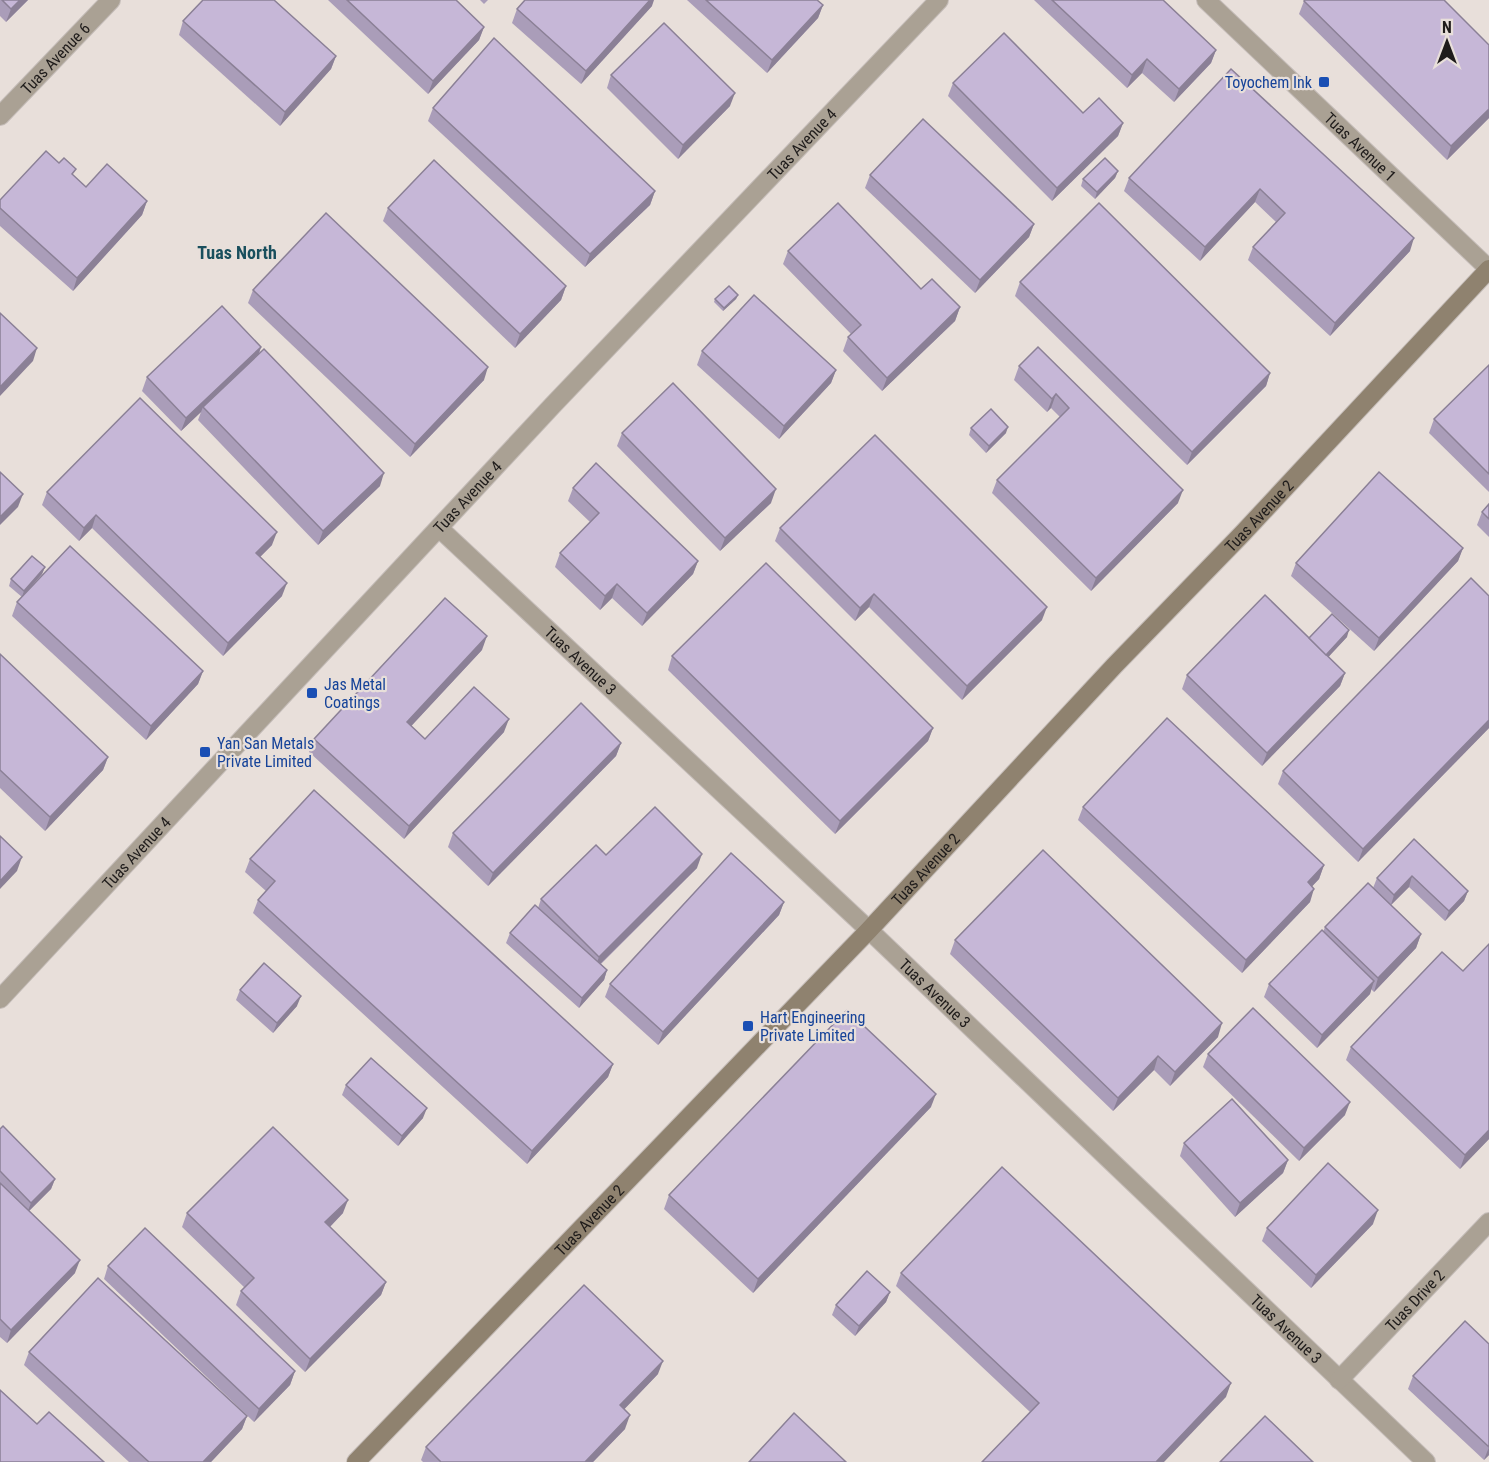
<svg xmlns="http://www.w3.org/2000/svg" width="1489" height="1462" font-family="'Roboto Condensed',sans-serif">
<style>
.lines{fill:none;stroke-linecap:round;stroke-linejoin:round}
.street-casing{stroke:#c4bcb8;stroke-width:20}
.secondary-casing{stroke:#c4bcb8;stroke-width:20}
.street{stroke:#aaa194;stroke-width:18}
.secondary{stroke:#8f826f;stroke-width:18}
.wall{fill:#aa9db9}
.shaded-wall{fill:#8b8096}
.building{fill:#c6b7d7;stroke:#8b8096;stroke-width:1.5}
.transit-dot{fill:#1a4fb4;stroke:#e8dfda;stroke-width:2}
.labels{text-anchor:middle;stroke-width:4.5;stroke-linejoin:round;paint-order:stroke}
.street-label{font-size:16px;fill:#1f1c1b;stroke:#e8dfda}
.transit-label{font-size:16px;fill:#164399;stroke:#e8dfda;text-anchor:start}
.neighbourhood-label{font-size:18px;font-weight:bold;fill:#194f5d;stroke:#e8dfda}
</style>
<rect width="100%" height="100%" fill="#e8dfda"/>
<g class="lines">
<g class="street-casing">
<g id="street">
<path id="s1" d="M1206,0L1489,269"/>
<path id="s2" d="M0,116L111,0"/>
<path id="s3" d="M439,528L869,930L1426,1462"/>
<path id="s4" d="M0,999L552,406L939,0"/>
<path id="s5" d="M1339,1380L1489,1222"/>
</g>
</g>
<g class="secondary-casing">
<g id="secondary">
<path id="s6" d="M356,1462L869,930L1114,666L1243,533L1489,269"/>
</g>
</g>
<use href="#street" class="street"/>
<use href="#secondary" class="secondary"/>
</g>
<g class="wall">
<polygon points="0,0 28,0 6,22 0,16"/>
<polygon points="328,0 456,0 484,27 479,40 428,94"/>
<polygon points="480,0 488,0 484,4"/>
<polygon points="687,0 817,0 823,5 818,18 767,73"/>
<polygon points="1034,0 1163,0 1216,50 1211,63 1174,102 1142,73 1127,88"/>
<polygon points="1304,1 1489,45 1489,118 1447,160 1299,14"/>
<polygon points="652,6 581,84 512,23 517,9"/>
<polygon points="183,21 336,56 331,69 280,126 179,35"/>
<polygon points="1231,69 1410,251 1330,336 1248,260 1253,247 1276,222 1255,202 1200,261 1124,191 1129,178"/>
<polygon points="611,75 730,106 678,159 607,88"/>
<polygon points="953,83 1123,123 1118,136 1052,201 948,96"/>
<polygon points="433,108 655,191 650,205 585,267 428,121"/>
<polygon points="1118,171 1115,178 1095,199 1081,186 1083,179"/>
<polygon points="870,175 1034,224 1029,237 975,293 865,188"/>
<polygon points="74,176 86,187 147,201 142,215 73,291 0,226 0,200"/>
<polygon points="388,208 566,286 561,300 515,348 383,221"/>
<polygon points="788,251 921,289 960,307 955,321 882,391 843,351 848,337 851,334 783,264"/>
<polygon points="1020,282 1270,373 1266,386 1187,465 1015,296"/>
<polygon points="253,290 484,380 410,457 248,303"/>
<polygon points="738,295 736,299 723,311 714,302 715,299"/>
<polygon points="261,347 259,354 380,486 318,545 198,420 201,412 181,431 142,391 147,377"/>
<polygon points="1038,347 1178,503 1091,591 992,493 997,480 1060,417 1051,408 1047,412 1014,380 1019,366"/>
<polygon points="702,351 836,370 831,383 779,439 697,365"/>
<polygon points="1489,365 1489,492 1429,433 1434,419"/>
<polygon points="971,428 1006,433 986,453 969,435"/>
<polygon points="622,433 771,503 720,551 617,446"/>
<polygon points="573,488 698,561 693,574 642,626 612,598 600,610 555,567 560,553 590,522 568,501"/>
<polygon points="47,492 272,545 260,557 282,596 223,656 92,528 79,541 42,505"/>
<polygon points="1489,504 1489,537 1477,525 1482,512"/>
<polygon points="780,528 1042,620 962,700 869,607 855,621 775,541"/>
<polygon points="1463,548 1458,561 1374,651 1291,576 1296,563"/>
<polygon points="45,567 42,574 22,597 9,586 11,579"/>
<polygon points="1489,596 1489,728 1358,862 1278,784 1283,771"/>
<polygon points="17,602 203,671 198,684 146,740 12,616"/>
<polygon points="1347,637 1328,657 1345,673 1340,686 1262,766 1182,689 1187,675 1309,638"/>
<polygon points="482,650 411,726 425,739 504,732 404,839 309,752 314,739"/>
<polygon points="0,654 108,757 103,770 45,831 0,788"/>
<polygon points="672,656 933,728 928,741 835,834 668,670"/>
<polygon points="621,743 616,756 488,886 448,847 453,833"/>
<polygon points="1083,807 1324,865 1319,879 1312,886 1310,902 1242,973 1078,820"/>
<polygon points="1414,839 1468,891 1464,901 1445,921 1409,887 1391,905 1421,934 1416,948 1374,992 1371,989 1370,994 1317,1048 1264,997 1269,984 1323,932 1325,927 1373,888 1377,878"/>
<polygon points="606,855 697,868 601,964 607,970 604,980 579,1008 506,943 510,933 538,908 541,899"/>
<polygon points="250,859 613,1064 608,1077 527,1164 253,913 258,900 266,891 245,872"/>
<polygon points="784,902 779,915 658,1045 605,997 610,984"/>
<polygon points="955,940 1218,1037 1170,1086 1154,1070 1113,1111 950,954"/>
<polygon points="1489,944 1489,1139 1460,1169 1346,1060 1351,1047 1463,971"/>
<polygon points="240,990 297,1006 273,1033 236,1000"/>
<polygon points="1208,1054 1345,1115 1299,1161 1203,1067"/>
<polygon points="346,1085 423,1118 398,1146 342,1095"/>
<polygon points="931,1107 753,1293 664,1209 669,1195"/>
<polygon points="0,1129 55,1179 51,1189 29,1211 75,1273 7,1343 0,1337"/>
<polygon points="1184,1143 1288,1160 1283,1173 1235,1217 1180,1156"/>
<polygon points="187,1213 343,1213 330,1227 386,1282 381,1295 305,1372 236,1305 241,1291 245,1288 182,1227"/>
<polygon points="1373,1224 1311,1288 1262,1241 1267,1228"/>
<polygon points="108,1266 295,1371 290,1385 254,1422 104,1279"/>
<polygon points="901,1273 1226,1397 1030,1412 896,1286"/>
<polygon points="890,1292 886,1302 855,1336 832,1315 836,1305"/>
<polygon points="1489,1344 1489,1455 1484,1460 1408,1389 1413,1376"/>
<polygon points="29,1352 247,1416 242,1429 211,1462 129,1462 24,1365"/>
<polygon points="658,1374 624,1409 625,1429 593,1462 423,1462 421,1460 426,1447"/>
</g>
<g class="shaded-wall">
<polygon points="20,0 28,0 6,22 11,9"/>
<polygon points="650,0 654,0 652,6 581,84 586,71"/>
<polygon points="823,5 818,18 767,73 772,60"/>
<polygon points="484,27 479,40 428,94 433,81"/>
<polygon points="1216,50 1211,63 1174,102 1179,89"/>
<polygon points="336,56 331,69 280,126 285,112"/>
<polygon points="1147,59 1142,73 1127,88 1132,75"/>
<polygon points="735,93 730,106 678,159 683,145"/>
<polygon points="1489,109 1489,118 1447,160 1451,146"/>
<polygon points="1123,123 1118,136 1052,201 1057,188"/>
<polygon points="1118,171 1115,178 1095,199 1097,192"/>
<polygon points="1260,189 1255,202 1200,261 1205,247"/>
<polygon points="655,191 650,205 585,267 590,254"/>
<polygon points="147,201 142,215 73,291 77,278"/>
<polygon points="1034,224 1029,237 975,293 980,280"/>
<polygon points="1414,238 1410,251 1330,336 1335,323"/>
<polygon points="566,286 561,300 515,348 520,334"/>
<polygon points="738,295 736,299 723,311 724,308"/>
<polygon points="960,307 955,321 882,391 887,378"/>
<polygon points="261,347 256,361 203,407 201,412 181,431 186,418"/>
<polygon points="37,348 33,361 0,396 0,387"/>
<polygon points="488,367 484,380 410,457 415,444"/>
<polygon points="836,370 831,383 779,439 784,426"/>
<polygon points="1270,373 1266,386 1187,465 1192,452"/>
<polygon points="1056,394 1051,408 1047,412 1052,399"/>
<polygon points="1008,427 1006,433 986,453 989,446"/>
<polygon points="384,473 380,486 318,545 323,531"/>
<polygon points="776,489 771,503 720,551 725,538"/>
<polygon points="1183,490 1178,503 1091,591 1096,578"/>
<polygon points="23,494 18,507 0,525 0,517"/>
<polygon points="96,515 92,528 79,541 84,528"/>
<polygon points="277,532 272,545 251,566 256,553"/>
<polygon points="1463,548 1458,561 1374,651 1379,638"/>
<polygon points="698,561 693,574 642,626 647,613"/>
<polygon points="45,567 42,574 22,597 24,591"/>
<polygon points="287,583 282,596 223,656 228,643"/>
<polygon points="617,584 612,598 600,610 605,596"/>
<polygon points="874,594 869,607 855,621 860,608"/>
<polygon points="1047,607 1042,620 962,700 967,686"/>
<polygon points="1349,630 1347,637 1321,665 1323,658"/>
<polygon points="487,636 482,650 402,736 407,722"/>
<polygon points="203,671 198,684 146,740 151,726"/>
<polygon points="1345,673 1340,686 1262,766 1267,753"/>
<polygon points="509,719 504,732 404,839 409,826"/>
<polygon points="1489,720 1489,728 1358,862 1363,849"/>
<polygon points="933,728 928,741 835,834 840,821"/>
<polygon points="621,743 616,756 488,886 493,873"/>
<polygon points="108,757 103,770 45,831 50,817"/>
<polygon points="702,854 697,868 594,970 599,957"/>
<polygon points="22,857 17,871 0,889 0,881"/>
<polygon points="1324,865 1319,879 1303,896 1308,882"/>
<polygon points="1412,876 1409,887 1391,905 1394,895"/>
<polygon points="1314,889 1310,902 1242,973 1246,960"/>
<polygon points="1468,891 1464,901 1445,921 1449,911"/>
<polygon points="784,902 779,915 658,1045 663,1032"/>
<polygon points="1421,934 1416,948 1374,992 1378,978"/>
<polygon points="607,970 604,980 579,1008 582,998"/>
<polygon points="1374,981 1370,994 1317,1048 1322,1035"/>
<polygon points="301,996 297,1006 273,1033 277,1023"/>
<polygon points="1222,1023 1218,1037 1170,1086 1175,1072"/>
<polygon points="1158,1056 1154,1070 1113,1111 1118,1098"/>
<polygon points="613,1064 608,1077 527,1164 532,1151"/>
<polygon points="936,1094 931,1107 753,1293 758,1279"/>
<polygon points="1350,1102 1345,1115 1299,1161 1304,1148"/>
<polygon points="427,1108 423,1118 398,1146 402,1136"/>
<polygon points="1489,1130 1489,1139 1460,1169 1465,1155"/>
<polygon points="1288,1160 1283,1173 1235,1217 1240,1203"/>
<polygon points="55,1179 51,1189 27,1213 31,1203"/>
<polygon points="348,1200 343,1213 321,1236 325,1222"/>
<polygon points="1378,1210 1373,1224 1311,1288 1316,1275"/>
<polygon points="80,1260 75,1273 7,1343 11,1330"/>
<polygon points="386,1282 381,1295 305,1372 310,1359"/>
<polygon points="890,1292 886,1302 855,1336 859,1326"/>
<polygon points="663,1361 658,1374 615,1419 620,1405"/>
<polygon points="295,1371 290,1385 254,1422 259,1409"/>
<polygon points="1231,1383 1226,1397 1164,1462 1156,1462"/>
<polygon points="630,1415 625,1429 593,1462 585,1462"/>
<polygon points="247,1416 242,1429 211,1462 203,1462"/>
<polygon points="1489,1447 1489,1455 1484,1460"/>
</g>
<g class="building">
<polygon points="2,0 20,0 11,9"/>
<polygon points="203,0 274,0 336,56 285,112 183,21"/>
<polygon points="347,0 456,0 484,27 433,81"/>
<polygon points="525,0 650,0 586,71 517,9"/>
<polygon points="706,0 817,0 823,5 772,60"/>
<polygon points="1052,0 1163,0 1216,50 1179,89 1147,59 1132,75"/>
<polygon points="1305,0 1444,0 1489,45 1489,109 1451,146 1304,1"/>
<polygon points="664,23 735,93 683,145 611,75"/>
<polygon points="1004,33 1083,113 1099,98 1123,123 1057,188 953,83"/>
<polygon points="494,38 655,191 590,254 433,108"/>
<polygon points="1231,69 1414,238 1335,323 1253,247 1285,213 1260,189 1205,247 1129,178"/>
<polygon points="923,119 1034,224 980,280 870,175"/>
<polygon points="46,151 59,163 64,158 76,169 72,174 86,187 107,164 147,201 77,278 0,208 0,200"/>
<polygon points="1105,158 1118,171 1097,192 1083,179"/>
<polygon points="434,160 566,286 520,334 388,208"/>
<polygon points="838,203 921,289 932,279 960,307 887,378 848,337 861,325 788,251"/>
<polygon points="1099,203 1270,373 1192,452 1020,282"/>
<polygon points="326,213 488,367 415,444 253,290"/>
<polygon points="729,286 738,295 724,308 715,299"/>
<polygon points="754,295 836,370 784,426 702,351"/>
<polygon points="222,306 261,347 186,418 147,377"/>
<polygon points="0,313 37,348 0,387"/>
<polygon points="1038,347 1183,490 1096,578 997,480 1069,408 1056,394 1052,399 1019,366"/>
<polygon points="264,349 384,473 323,531 203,407"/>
<polygon points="1489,365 1489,474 1434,419"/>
<polygon points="673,383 776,489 725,538 622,433"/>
<polygon points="140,398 277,532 256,553 287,583 228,643 96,515 84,528 47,492"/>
<polygon points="991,409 1008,427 989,446 971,428"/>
<polygon points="875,435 1047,607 967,686 874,594 860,608 780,528"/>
<polygon points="596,463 698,561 647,613 617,584 605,596 560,553 599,513 573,488"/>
<polygon points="0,472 23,494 0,517"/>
<polygon points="1379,472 1463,548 1379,638 1296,563"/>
<polygon points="1489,504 1489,519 1482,512"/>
<polygon points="70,546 203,671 151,726 17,602"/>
<polygon points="32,556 45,567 24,591 11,579"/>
<polygon points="766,563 933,728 840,821 672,656"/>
<polygon points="1471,578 1489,596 1489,720 1363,849 1283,771"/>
<polygon points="1265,595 1345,673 1267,753 1187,675"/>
<polygon points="445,598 487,636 407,722 425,739 474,687 509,719 409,826 314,739"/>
<polygon points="1332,614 1349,630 1326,655 1309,638"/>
<polygon points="0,654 108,757 50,817 0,770"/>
<polygon points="581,703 621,743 493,873 453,833"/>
<polygon points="1167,718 1324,865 1308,882 1314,889 1246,960 1083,807"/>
<polygon points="314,790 613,1064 532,1151 258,900 275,881 250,859"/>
<polygon points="655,807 702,854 599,957 541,899 596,845 606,855"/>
<polygon points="0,836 22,857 0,881"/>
<polygon points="1414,839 1468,891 1449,911 1412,876 1394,895 1377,878"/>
<polygon points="1043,850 1222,1023 1175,1072 1158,1056 1118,1098 955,940"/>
<polygon points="731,853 784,902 663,1032 610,984"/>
<polygon points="1368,883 1421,934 1378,978 1325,927"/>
<polygon points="535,905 607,970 582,998 510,933"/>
<polygon points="1322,930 1374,981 1322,1035 1269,984"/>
<polygon points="1489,944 1489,1130 1465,1155 1351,1047 1442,952 1463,971"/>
<polygon points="264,963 301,996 277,1023 240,990"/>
<polygon points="1253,1008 1350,1102 1304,1148 1208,1054"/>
<polygon points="847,1010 936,1094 758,1279 669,1195"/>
<polygon points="371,1058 427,1108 402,1136 346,1085"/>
<polygon points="1232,1099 1288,1160 1240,1203 1184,1143"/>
<polygon points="3,1126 55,1179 31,1203 0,1171 0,1129"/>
<polygon points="273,1127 348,1200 325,1222 386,1282 310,1359 241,1291 254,1278 187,1213"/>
<polygon points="1328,1163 1378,1210 1316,1275 1267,1228"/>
<polygon points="1002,1167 1231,1383 1156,1462 982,1462 1039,1403 901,1273"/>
<polygon points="0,1183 80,1260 11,1330 0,1319"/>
<polygon points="145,1228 295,1371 259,1409 108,1266"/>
<polygon points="867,1271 890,1292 859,1326 836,1305"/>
<polygon points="98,1278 247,1416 203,1462 149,1462 29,1352"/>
<polygon points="584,1285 663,1361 620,1405 630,1415 585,1462 441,1462 426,1447"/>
<polygon points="1465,1321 1489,1344 1489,1447 1413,1376"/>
<polygon points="0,1390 37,1424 49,1412 104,1462 0,1462"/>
<polygon points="794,1413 846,1462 749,1462"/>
<polygon points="1265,1416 1313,1462 1220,1462"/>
</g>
<g class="transit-dot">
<rect x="1318" y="76" width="12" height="12" rx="3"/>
<rect x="306" y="687" width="12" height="12" rx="3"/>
<rect x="199" y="746" width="12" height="12" rx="3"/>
<rect x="742" y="1020" width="12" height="12" rx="3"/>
</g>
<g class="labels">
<g class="street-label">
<text dy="6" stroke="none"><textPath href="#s2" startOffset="80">Tuas Avenue 6</textPath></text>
<text dy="6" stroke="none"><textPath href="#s4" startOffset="1172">Tuas Avenue 4</textPath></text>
<text dy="6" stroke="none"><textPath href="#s1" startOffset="213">Tuas Avenue 1</textPath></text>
<text dy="6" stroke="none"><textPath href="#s4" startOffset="686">Tuas Avenue 4</textPath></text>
<text dy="6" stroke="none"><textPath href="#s6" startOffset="1308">Tuas Avenue 2</textPath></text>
<text dy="6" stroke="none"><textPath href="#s3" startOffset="194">Tuas Avenue 3</textPath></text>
<text dy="6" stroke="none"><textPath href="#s4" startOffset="200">Tuas Avenue 4</textPath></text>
<text dy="6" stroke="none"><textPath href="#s6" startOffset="822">Tuas Avenue 2</textPath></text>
<text dy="6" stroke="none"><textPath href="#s3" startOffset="680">Tuas Avenue 3</textPath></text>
<text dy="6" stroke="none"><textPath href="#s6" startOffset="336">Tuas Avenue 2</textPath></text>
<text dy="6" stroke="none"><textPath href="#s5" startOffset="110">Tuas Drive 2</textPath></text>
<text dy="6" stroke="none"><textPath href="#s3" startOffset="1166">Tuas Avenue 3</textPath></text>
</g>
<g class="transit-label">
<text x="1312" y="88" text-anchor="end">Toyochem Ink</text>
<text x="324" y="690">Jas Metal<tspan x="324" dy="18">Coatings</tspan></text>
<text x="217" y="749">Yan San Metals<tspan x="217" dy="18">Private Limited</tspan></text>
<text x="760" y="1023">Hart Engineering<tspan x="760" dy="18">Private Limited</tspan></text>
</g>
<g class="neighbourhood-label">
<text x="237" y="259">Tuas North</text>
</g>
</g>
<g transform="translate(1447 42)" stroke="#e8dfda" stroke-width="4.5" paint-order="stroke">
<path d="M0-4.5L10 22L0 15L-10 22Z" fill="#1f1c1b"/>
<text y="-9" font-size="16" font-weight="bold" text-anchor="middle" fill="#1f1c1b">N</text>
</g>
</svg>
